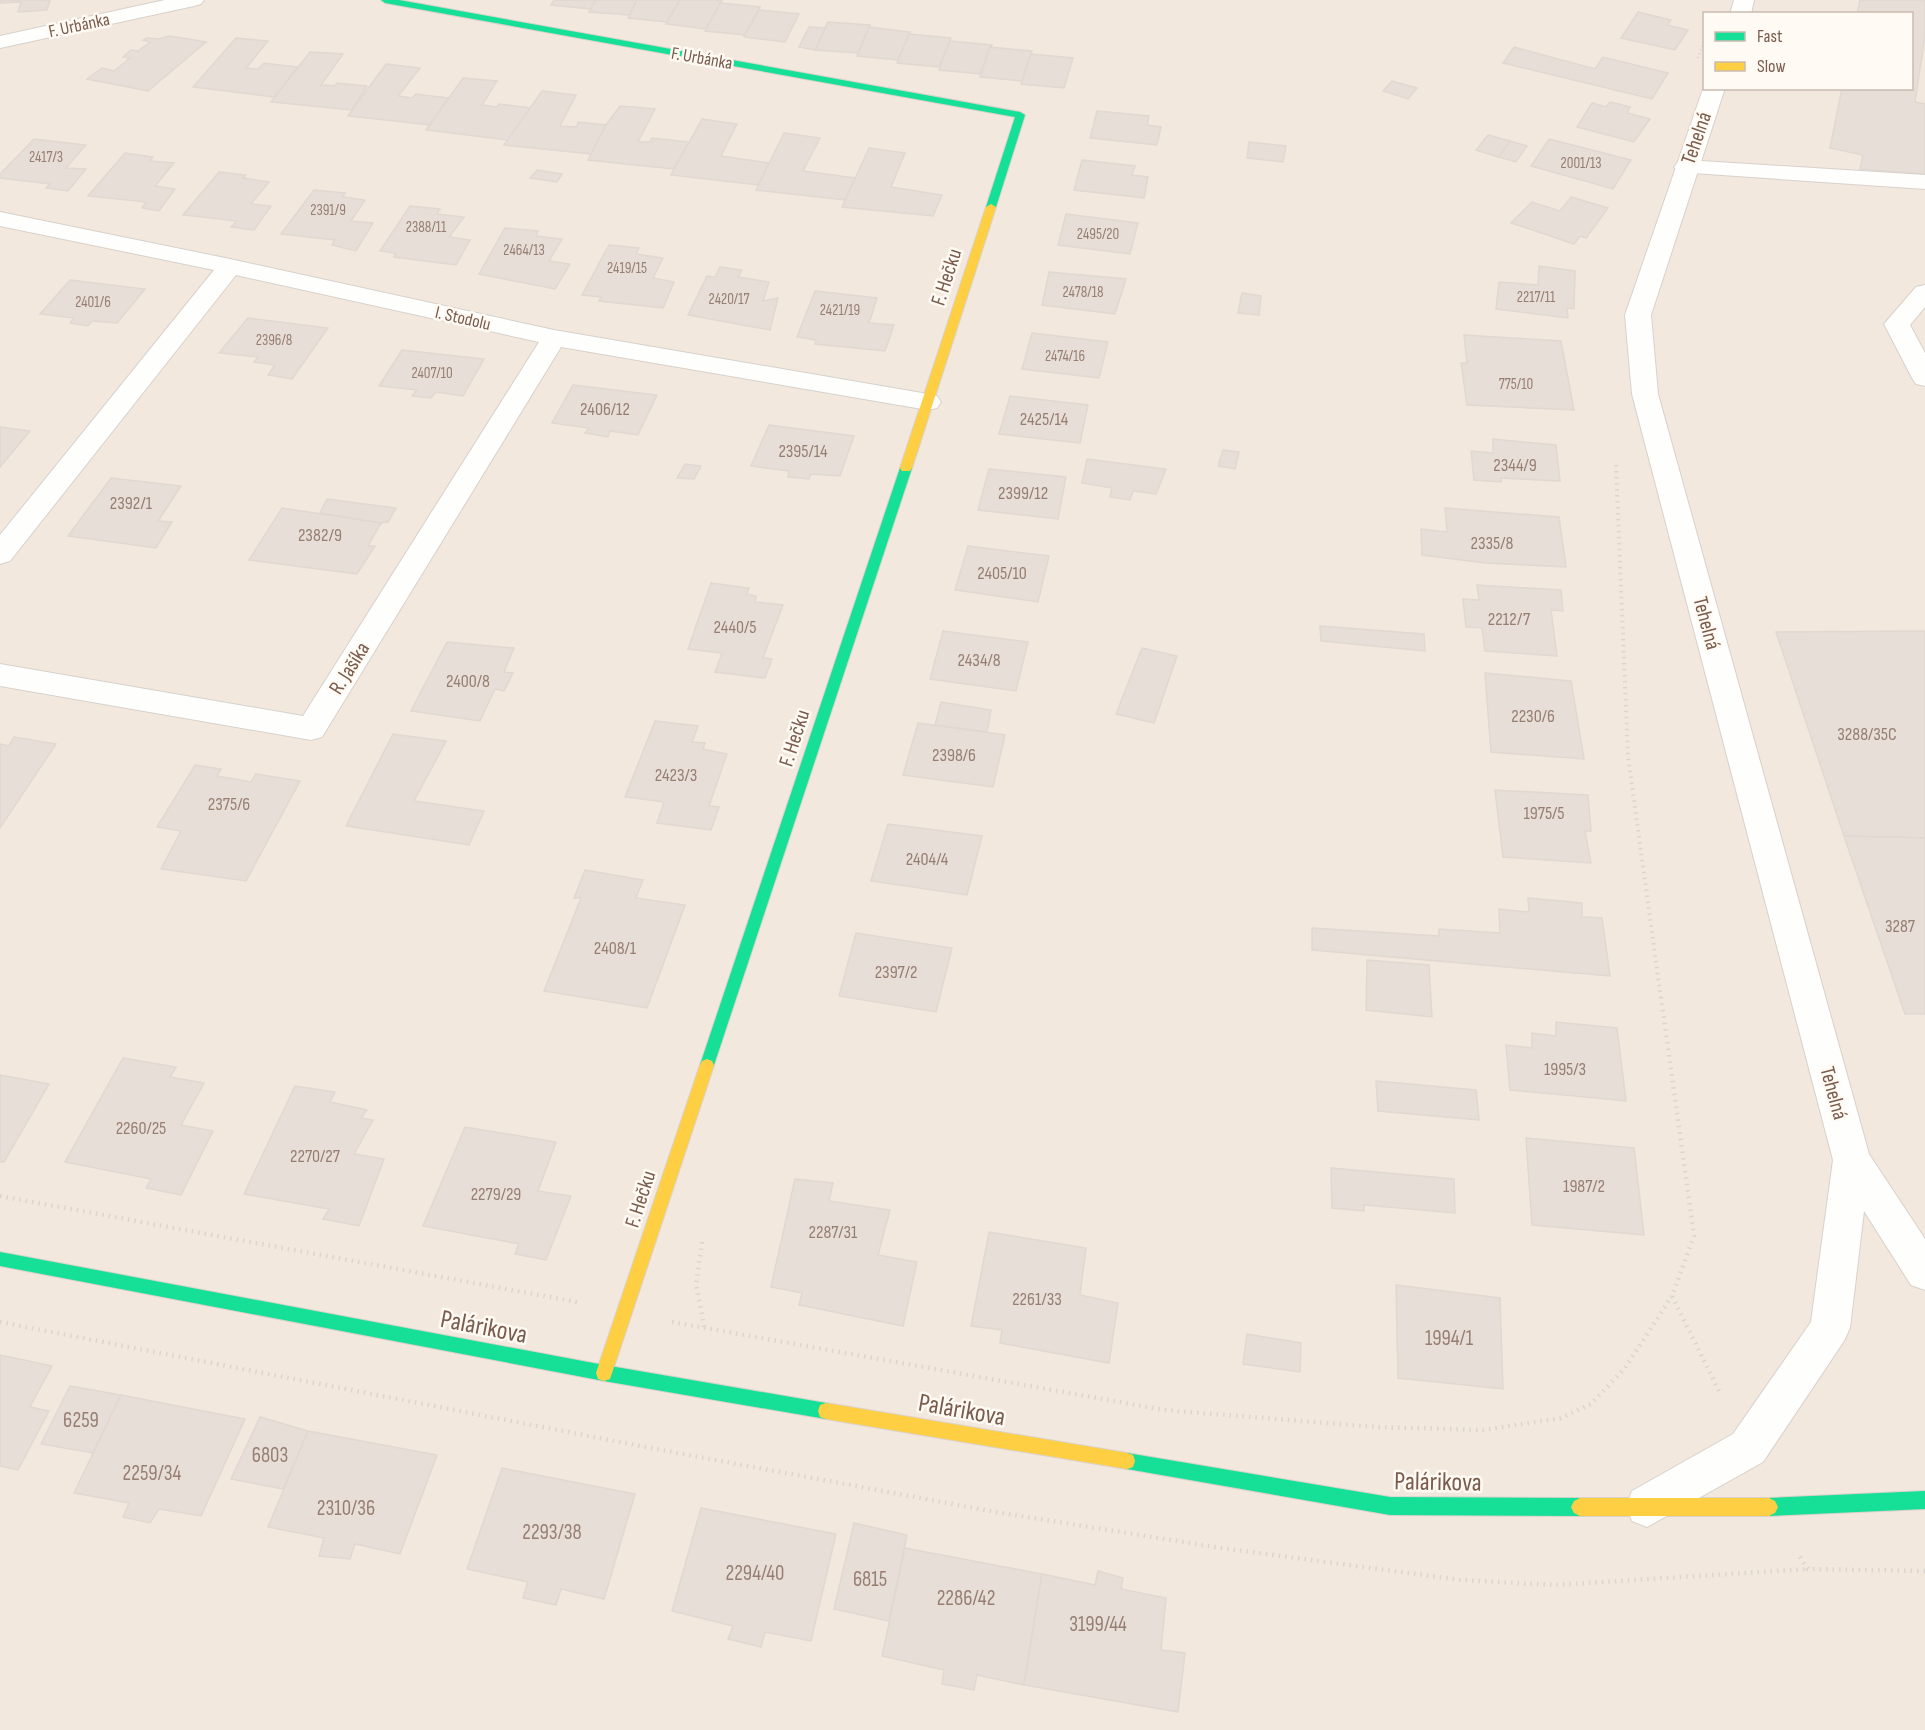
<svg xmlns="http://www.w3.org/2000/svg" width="1925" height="1730" font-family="'Sofia Sans Condensed',sans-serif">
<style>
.residential{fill:#f2e8de;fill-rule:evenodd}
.building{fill:#e6ded7;stroke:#e2d8d2;stroke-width:1.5}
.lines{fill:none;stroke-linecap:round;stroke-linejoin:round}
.lane-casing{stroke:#d7d1cb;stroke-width:2}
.street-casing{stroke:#d7d1cb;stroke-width:2}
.fast-casing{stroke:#d9d2cb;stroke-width:2}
.slow-casing{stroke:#d9d2cb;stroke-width:2}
.path-far2{stroke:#dcd5d0;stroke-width:3;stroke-dasharray:1 3;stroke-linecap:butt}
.path-far1{stroke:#dcd5d0;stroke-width:4;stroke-dasharray:1.5 4.5;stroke-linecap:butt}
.path{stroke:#dcd5d0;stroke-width:4.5;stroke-dasharray:1.5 5;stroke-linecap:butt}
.lane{fill:#fefefd;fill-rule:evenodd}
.street{fill:#fefefd;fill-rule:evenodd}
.fast{fill:#16e098;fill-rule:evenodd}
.slow{fill:#ffcf43;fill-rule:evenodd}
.labels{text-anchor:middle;stroke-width:5;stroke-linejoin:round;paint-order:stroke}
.far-number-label{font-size:15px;fill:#977e72}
.far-street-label{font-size:18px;fill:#7a5c4d;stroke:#fffaf3}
.number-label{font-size:18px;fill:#977e72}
.street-label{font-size:21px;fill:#7a5c4d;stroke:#fffaf3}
.near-number-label{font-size:21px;fill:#977e72}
.near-street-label{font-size:26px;fill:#7a5c4d;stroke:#fffaf3}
</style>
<rect width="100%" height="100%" fill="#f9f5f0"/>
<path class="residential" d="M0,0H1925V1730H0ZM1704,14H1912V88H1704Z"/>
<g class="building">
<polygon points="0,0 50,0 47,10 18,12 21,2 0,3"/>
<polygon points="554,0 596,0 591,9 551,5"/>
<polygon points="596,0 637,0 629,15 589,12"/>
<polygon points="637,0 680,0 667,22 628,18"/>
<polygon points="680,0 711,0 722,1 706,29 666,24"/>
<polygon points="1860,0 1925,0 1925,36 1915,102 1925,104 1925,174 1860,169 1863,155 1830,148 1842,88 1912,88 1912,14 1857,14"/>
<polygon points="720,3 760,7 745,35 705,31"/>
<polygon points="759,10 799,14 785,42 744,37"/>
<polygon points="1638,12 1671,20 1667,25 1688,30 1675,50 1621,38"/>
<polygon points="828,22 870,25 858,53 815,50"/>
<polygon points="809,27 825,28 815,50 799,47"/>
<polygon points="869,27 910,32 898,60 857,56"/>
<polygon points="909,34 951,38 939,67 897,63"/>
<polygon points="170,36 206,42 148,91 87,79 102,68 114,71 130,58 123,57 131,50 138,51 150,42 143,40 147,38 159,39"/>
<polygon points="236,38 268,41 246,68 258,69 264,63 298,67 274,97 193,87"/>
<polygon points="950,41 992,45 980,74 939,70"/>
<polygon points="990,47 1032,51 1022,81 980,77"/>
<polygon points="1514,47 1595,69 1603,57 1668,73 1652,99 1503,63"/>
<polygon points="310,52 343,54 321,85 335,86 337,83 367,86 352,110 271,102"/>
<polygon points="1031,54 1073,58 1064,88 1021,84"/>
<polygon points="386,64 420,68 398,96 412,98 416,94 449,98 430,125 348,116"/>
<polygon points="463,78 497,81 482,105 497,107 499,104 531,108 508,140 426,130"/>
<polygon points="1392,81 1417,88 1408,99 1383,91"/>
<polygon points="542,91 576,95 560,126 577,127 578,122 606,125 591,154 504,145"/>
<polygon points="1610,102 1630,107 1627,113 1650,119 1634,142 1577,127 1592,103 1606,107"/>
<polygon points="620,106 655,109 638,142 650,142 652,138 689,142 674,169 588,160 606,125"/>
<polygon points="1097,111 1149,116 1147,125 1161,127 1157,145 1090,138"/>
<polygon points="702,119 737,124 721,156 769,163 758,185 671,175"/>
<polygon points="784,133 820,138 803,171 856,178 845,200 756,190"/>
<polygon points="1488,135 1510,141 1499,157 1476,150"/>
<polygon points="34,139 86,145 66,168 86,169 68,191 46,188 50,184 0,178 0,174"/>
<polygon points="1549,139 1631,160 1613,189 1531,166"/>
<polygon points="1510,141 1527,146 1516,162 1499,157"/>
<polygon points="1249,142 1286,146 1283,162 1247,158"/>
<polygon points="869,148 905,153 891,187 942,195 933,216 842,207"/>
<polygon points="125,153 153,157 150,161 174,163 155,186 175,189 159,211 142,208 146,202 88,196"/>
<polygon points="1082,160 1135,166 1132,175 1148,177 1144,198 1074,190"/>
<polygon points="537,170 562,174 557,182 530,178"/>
<polygon points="219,172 246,175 243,178 269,182 251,204 271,206 254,230 231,227 237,221 183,215"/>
<polygon points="314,190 345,193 343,197 365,200 351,221 373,223 356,251 332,245 335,240 281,234"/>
<polygon points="1571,197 1608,208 1586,238 1580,236 1574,244 1511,223 1532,202 1560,211"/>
<polygon points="410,206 440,209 437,214 464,217 449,237 470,240 456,265 394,257 395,253 380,251"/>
<polygon points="1066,214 1138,223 1130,254 1058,245"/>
<polygon points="505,228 538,231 536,236 562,239 549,261 570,264 555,289 479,274"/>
<polygon points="609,245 639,248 636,254 663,258 653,278 674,282 663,308 599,301 601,297 582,295"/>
<polygon points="1539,266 1575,271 1574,309 1567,308 1568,318 1496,309 1499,282 1538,285"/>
<polygon points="720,267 742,270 738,277 769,282 763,301 778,298 770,330 688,315 707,276 715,277"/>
<polygon points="1049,272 1126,279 1115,314 1042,305"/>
<polygon points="70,280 145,289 117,323 92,321 88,326 70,323 74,318 40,314"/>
<polygon points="815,291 877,298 869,323 894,325 885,351 815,344 816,340 797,337"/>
<polygon points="1242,293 1261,296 1259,315 1238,313"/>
<polygon points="248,318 328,328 292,379 268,375 275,365 254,362 258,357 219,353"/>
<polygon points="1032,333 1108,342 1099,378 1022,369"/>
<polygon points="1464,335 1561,341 1574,410 1467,405 1461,363 1467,363"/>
<polygon points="402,350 484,359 463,396 436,392 431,398 412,396 417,390 379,386"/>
<polygon points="573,385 657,395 638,435 610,431 608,437 585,433 589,428 552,423"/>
<polygon points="1010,396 1088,405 1080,443 999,434"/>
<polygon points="769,425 854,436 840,476 811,474 809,479 788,477 789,471 751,466"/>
<polygon points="0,427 30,431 0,467"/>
<polygon points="1493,439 1556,445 1560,481 1501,478 1501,482 1474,480 1471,451 1493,453"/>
<polygon points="1223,450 1239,452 1235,469 1218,466"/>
<polygon points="1087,459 1166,469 1156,494 1133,491 1130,500 1110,497 1112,488 1082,483"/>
<polygon points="685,464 701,466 694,479 677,478"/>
<polygon points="989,469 1066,477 1058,519 978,510"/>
<polygon points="111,478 181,486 158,521 172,522 156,548 68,536"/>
<polygon points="327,499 396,508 388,522 381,523 320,513"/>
<polygon points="282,508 381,523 368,546 375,546 357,574 249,560"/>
<polygon points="1445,508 1559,517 1566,567 1485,563 1422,555 1421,529 1447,532"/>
<polygon points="968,546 1049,556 1038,602 955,590"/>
<polygon points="711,583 749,588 747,594 756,596 755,602 783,605 763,658 772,659 765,678 715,672 722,653 688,649"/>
<polygon points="1477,585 1561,590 1563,611 1551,610 1557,656 1485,651 1482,628 1466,627 1463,599 1479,600"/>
<polygon points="1320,626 1424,634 1425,651 1321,641"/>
<polygon points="943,631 1028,642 1016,691 930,679"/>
<polygon points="1925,631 1925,838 1844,836 1776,632"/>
<polygon points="447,642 514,648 504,672 513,673 504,691 495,689 480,721 411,711"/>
<polygon points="1142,648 1177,656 1154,723 1116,714"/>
<polygon points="1485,673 1571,681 1584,759 1491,752"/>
<polygon points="941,702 991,710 987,732 935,725"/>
<polygon points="655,721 698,726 692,742 705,743 703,749 727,754 709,806 719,807 711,830 657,823 664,802 625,797"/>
<polygon points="918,723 1005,735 993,787 903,775"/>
<polygon points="393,734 446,741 414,801 484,811 469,845 346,826"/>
<polygon points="14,737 56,744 0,828 0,744 9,746"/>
<polygon points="195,765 221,769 217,776 251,782 256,774 300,781 246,881 161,869 181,831 157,827"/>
<polygon points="1495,790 1588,795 1591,831 1585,831 1591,863 1503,857"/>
<polygon points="888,824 982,836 967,895 871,881"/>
<polygon points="1844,836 1925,838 1925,1014 1905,1014"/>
<polygon points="585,870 643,880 636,898 685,905 647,1008 544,991 581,898 574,898"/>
<polygon points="1528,898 1582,903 1582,917 1602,918 1610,976 1312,950 1312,928 1439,936 1439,929 1500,933 1499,909 1529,912"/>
<polygon points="856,933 952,948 936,1012 839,996"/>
<polygon points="1367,960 1429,965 1432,1017 1366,1010"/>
<polygon points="1556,1022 1617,1028 1626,1101 1510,1090 1506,1045 1532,1048 1532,1033 1556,1036"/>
<polygon points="123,1058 176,1067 170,1077 204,1083 181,1125 213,1131 181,1195 146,1188 151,1179 65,1162"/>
<polygon points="0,1075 49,1084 4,1162 0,1162"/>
<polygon points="1376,1081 1476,1090 1479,1120 1378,1111"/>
<polygon points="295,1086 335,1092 330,1102 367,1110 361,1118 373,1120 354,1154 384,1159 359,1226 323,1219 329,1209 244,1194"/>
<polygon points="465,1127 556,1142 538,1191 571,1196 546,1260 515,1254 519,1244 423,1226"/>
<polygon points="1526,1138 1634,1148 1644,1235 1532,1225"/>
<polygon points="1331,1168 1454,1179 1455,1213 1364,1205 1364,1211 1332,1208"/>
<polygon points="795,1179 833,1183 829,1201 890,1210 878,1255 917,1262 903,1326 799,1305 802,1293 771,1287"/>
<polygon points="989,1232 1086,1248 1080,1295 1118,1303 1109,1363 1000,1343 1002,1330 971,1326"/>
<polygon points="1396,1285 1500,1298 1503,1389 1398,1378"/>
<polygon points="1247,1334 1301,1343 1300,1372 1243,1364"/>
<polygon points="0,1355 52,1366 30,1407 49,1411 18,1470 0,1466"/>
<polygon points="70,1386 121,1395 93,1453 41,1444"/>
<polygon points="121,1395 245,1419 201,1516 159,1509 150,1523 123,1517 129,1503 74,1493"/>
<polygon points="260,1417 308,1431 283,1489 231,1479"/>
<polygon points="308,1431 437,1455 400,1554 355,1544 350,1559 319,1556 324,1538 268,1527"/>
<polygon points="502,1468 635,1494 604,1599 561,1589 556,1605 523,1598 528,1582 467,1569"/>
<polygon points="701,1508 836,1534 811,1641 765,1632 761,1647 728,1639 733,1626 672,1611"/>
<polygon points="854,1523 907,1535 889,1621 834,1609"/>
<polygon points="905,1548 1042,1574 1024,1685 977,1675 974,1690 942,1684 944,1670 882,1656"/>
<polygon points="1098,1571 1123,1578 1121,1589 1166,1598 1161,1650 1185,1653 1178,1712 1024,1685 1042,1574 1095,1585"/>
</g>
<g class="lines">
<g class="lane-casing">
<g id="lane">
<polygon points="1686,160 1925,175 1925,189 1678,172 1674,167 1678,162"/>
<polygon points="1925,285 1925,307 1910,325 1925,353 1925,386 1916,384 1912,378 1884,324 1916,287"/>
</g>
</g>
<g class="street-casing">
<g id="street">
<polygon points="165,0 204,0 201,4 194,6 0,48 0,36"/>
<polygon points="1734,0 1754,0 1751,14 1730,14"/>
<polygon points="1704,86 1704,88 1725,88 1651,315 1658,394 1869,1154 1925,1239 1925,1290 1911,1285 1864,1211 1850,1328 1844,1341 1763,1462 1647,1527 1632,1521 1626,1506 1632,1491 1733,1434 1811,1322 1833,1160 1632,394 1625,315"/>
<polygon points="0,212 230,259 554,330 928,394 937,396 941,402 937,408 928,410 561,347 322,737 311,740 0,686 0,664 303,716 539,342 236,275 10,561 0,564 0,535 214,270 0,226"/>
</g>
</g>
<g class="fast-casing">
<g id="fast">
<polygon points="381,0 399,0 1020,112 1025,115 996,207 991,210 986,207 1015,117 385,3"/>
<polygon points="906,464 912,468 714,1065 712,1069 707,1071 702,1069 700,1065 900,468"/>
<polygon points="0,1252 604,1365 826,1403 832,1405 834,1411 832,1417 826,1419 604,1381 0,1266"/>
<polygon points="1127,1453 1390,1497 1580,1498 1586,1501 1589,1507 1586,1513 1580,1516 1390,1515 1127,1469 1121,1467 1119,1461 1121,1455"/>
<polygon points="1925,1491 1925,1509 1769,1516 1763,1513 1760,1507 1763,1501 1769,1498"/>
</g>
</g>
<g class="slow-casing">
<g id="slow">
<polygon points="991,204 996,207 912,468 910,471 902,471 900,468 986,207"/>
<polygon points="707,1059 712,1061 714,1065 612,1373 610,1379 604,1381 598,1379 596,1373 700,1065 702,1061"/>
<polygon points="826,1403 1127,1453 1133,1455 1135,1461 1133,1467 1127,1469 826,1419 820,1417 818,1411 820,1405"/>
<polygon points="1580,1498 1769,1498 1775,1501 1778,1507 1775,1513 1769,1516 1580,1516 1574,1513 1571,1507 1574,1501"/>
</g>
</g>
<polyline class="path-far2" points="1698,58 1704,42"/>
<polyline class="path-far1" points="1616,465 1628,756 1661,999"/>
<g class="path">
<polyline points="1661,997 1694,1236 1672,1296 1721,1395"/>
<polyline points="0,1196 577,1302"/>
<polyline points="702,1242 696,1285 705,1330"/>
<polyline points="0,1322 661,1450 996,1512 1221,1548 1461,1580 1555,1585 1808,1569"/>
<polyline points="672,1322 1164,1410 1377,1427 1483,1430 1561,1418 1591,1404 1625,1368 1672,1296"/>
<polyline points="1800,1557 1808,1569 1925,1571"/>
</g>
<use href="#lane" class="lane"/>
<use href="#street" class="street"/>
<use href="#fast" class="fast"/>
<use href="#slow" class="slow"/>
</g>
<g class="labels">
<g class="far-number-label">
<text x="46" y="162">2417/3</text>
<text x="1581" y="168">2001/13</text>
<text x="328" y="215">2391/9</text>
<text x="426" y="232">2388/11</text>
<text x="1098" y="239">2495/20</text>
<text x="524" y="255">2464/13</text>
<text x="627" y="273">2419/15</text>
<text x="1083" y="297">2478/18</text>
<text x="1536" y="302">2217/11</text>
<text x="729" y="304">2420/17</text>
<text x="93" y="307">2401/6</text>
<text x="840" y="315">2421/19</text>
<text x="274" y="345">2396/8</text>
<text x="1065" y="361">2474/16</text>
<text x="432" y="378">2407/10</text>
<text x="1516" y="389">775/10</text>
</g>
<g class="far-street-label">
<text transform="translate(79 25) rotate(-12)" y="6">F. Urbánka</text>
<text transform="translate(702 58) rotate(10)" y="6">F. Urbánka</text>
<text transform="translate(463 318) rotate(13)" y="6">I. Stodolu</text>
</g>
<g class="number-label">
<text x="605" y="415">2406/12</text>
<text x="1044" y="425">2425/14</text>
<text x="803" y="457">2395/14</text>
<text x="1515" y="471">2344/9</text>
<text x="1023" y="499">2399/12</text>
<text x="131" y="509">2392/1</text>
<text x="320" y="541">2382/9</text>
<text x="1492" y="549">2335/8</text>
<text x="1002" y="579">2405/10</text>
<text x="1509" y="625">2212/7</text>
<text x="735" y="633">2440/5</text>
<text x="979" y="666">2434/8</text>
<text x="468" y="687">2400/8</text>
<text x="1533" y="722">2230/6</text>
<text x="1867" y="740">3288/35C</text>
<text x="954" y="761">2398/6</text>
<text x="676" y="781">2423/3</text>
<text x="229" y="810">2375/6</text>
<text x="1544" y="819">1975/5</text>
<text x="927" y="865">2404/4</text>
<text x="1900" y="932">3287</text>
<text x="615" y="954">2408/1</text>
<text x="896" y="978">2397/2</text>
<text x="1565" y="1075">1995/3</text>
<text x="141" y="1134">2260/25</text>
<text x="315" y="1162">2270/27</text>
<text x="1584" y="1192">1987/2</text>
<text x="496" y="1200">2279/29</text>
<text x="833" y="1238">2287/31</text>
<text x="1037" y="1305">2261/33</text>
</g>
<g class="street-label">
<text transform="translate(1696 138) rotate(-71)" y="7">Tehelná</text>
<text transform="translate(946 277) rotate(-72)" y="7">F. Hečku</text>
<text transform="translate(1707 623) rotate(75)" y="7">Tehelná</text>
<text transform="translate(349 668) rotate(-58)" y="7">R. Jašíka</text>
<text transform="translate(794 738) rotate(-72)" y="7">F. Hečku</text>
<text transform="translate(1834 1093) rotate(75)" y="7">Tehelná</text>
<text transform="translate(640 1199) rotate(-72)" y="7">F. Hečku</text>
</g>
<g class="near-number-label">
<text x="1449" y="1345">1994/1</text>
<text x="81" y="1427">6259</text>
<text x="270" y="1462">6803</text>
<text x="152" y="1480">2259/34</text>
<text x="346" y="1515">2310/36</text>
<text x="552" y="1539">2293/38</text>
<text x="755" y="1580">2294/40</text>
<text x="870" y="1586">6815</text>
<text x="966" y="1605">2286/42</text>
<text x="1098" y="1631">3199/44</text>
</g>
<g class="near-street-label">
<text transform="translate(484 1326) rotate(11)" y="9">Palárikova</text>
<text transform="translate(962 1409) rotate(10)" y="9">Palárikova</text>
<text transform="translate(1438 1481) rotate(1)" y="9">Palárikova</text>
</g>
</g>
<rect x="1703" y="12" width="210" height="78" fill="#fffaf3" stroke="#cabbb1" stroke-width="1.5"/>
<rect x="1715" y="32" width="30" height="9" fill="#16e098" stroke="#cabbb1" stroke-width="1.5"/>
<text x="1757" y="42" font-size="18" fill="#7a5c4d">Fast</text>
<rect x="1715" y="62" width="30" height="9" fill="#ffcf43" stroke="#cabbb1" stroke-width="1.5"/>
<text x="1757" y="72" font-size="18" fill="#7a5c4d">Slow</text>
</svg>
